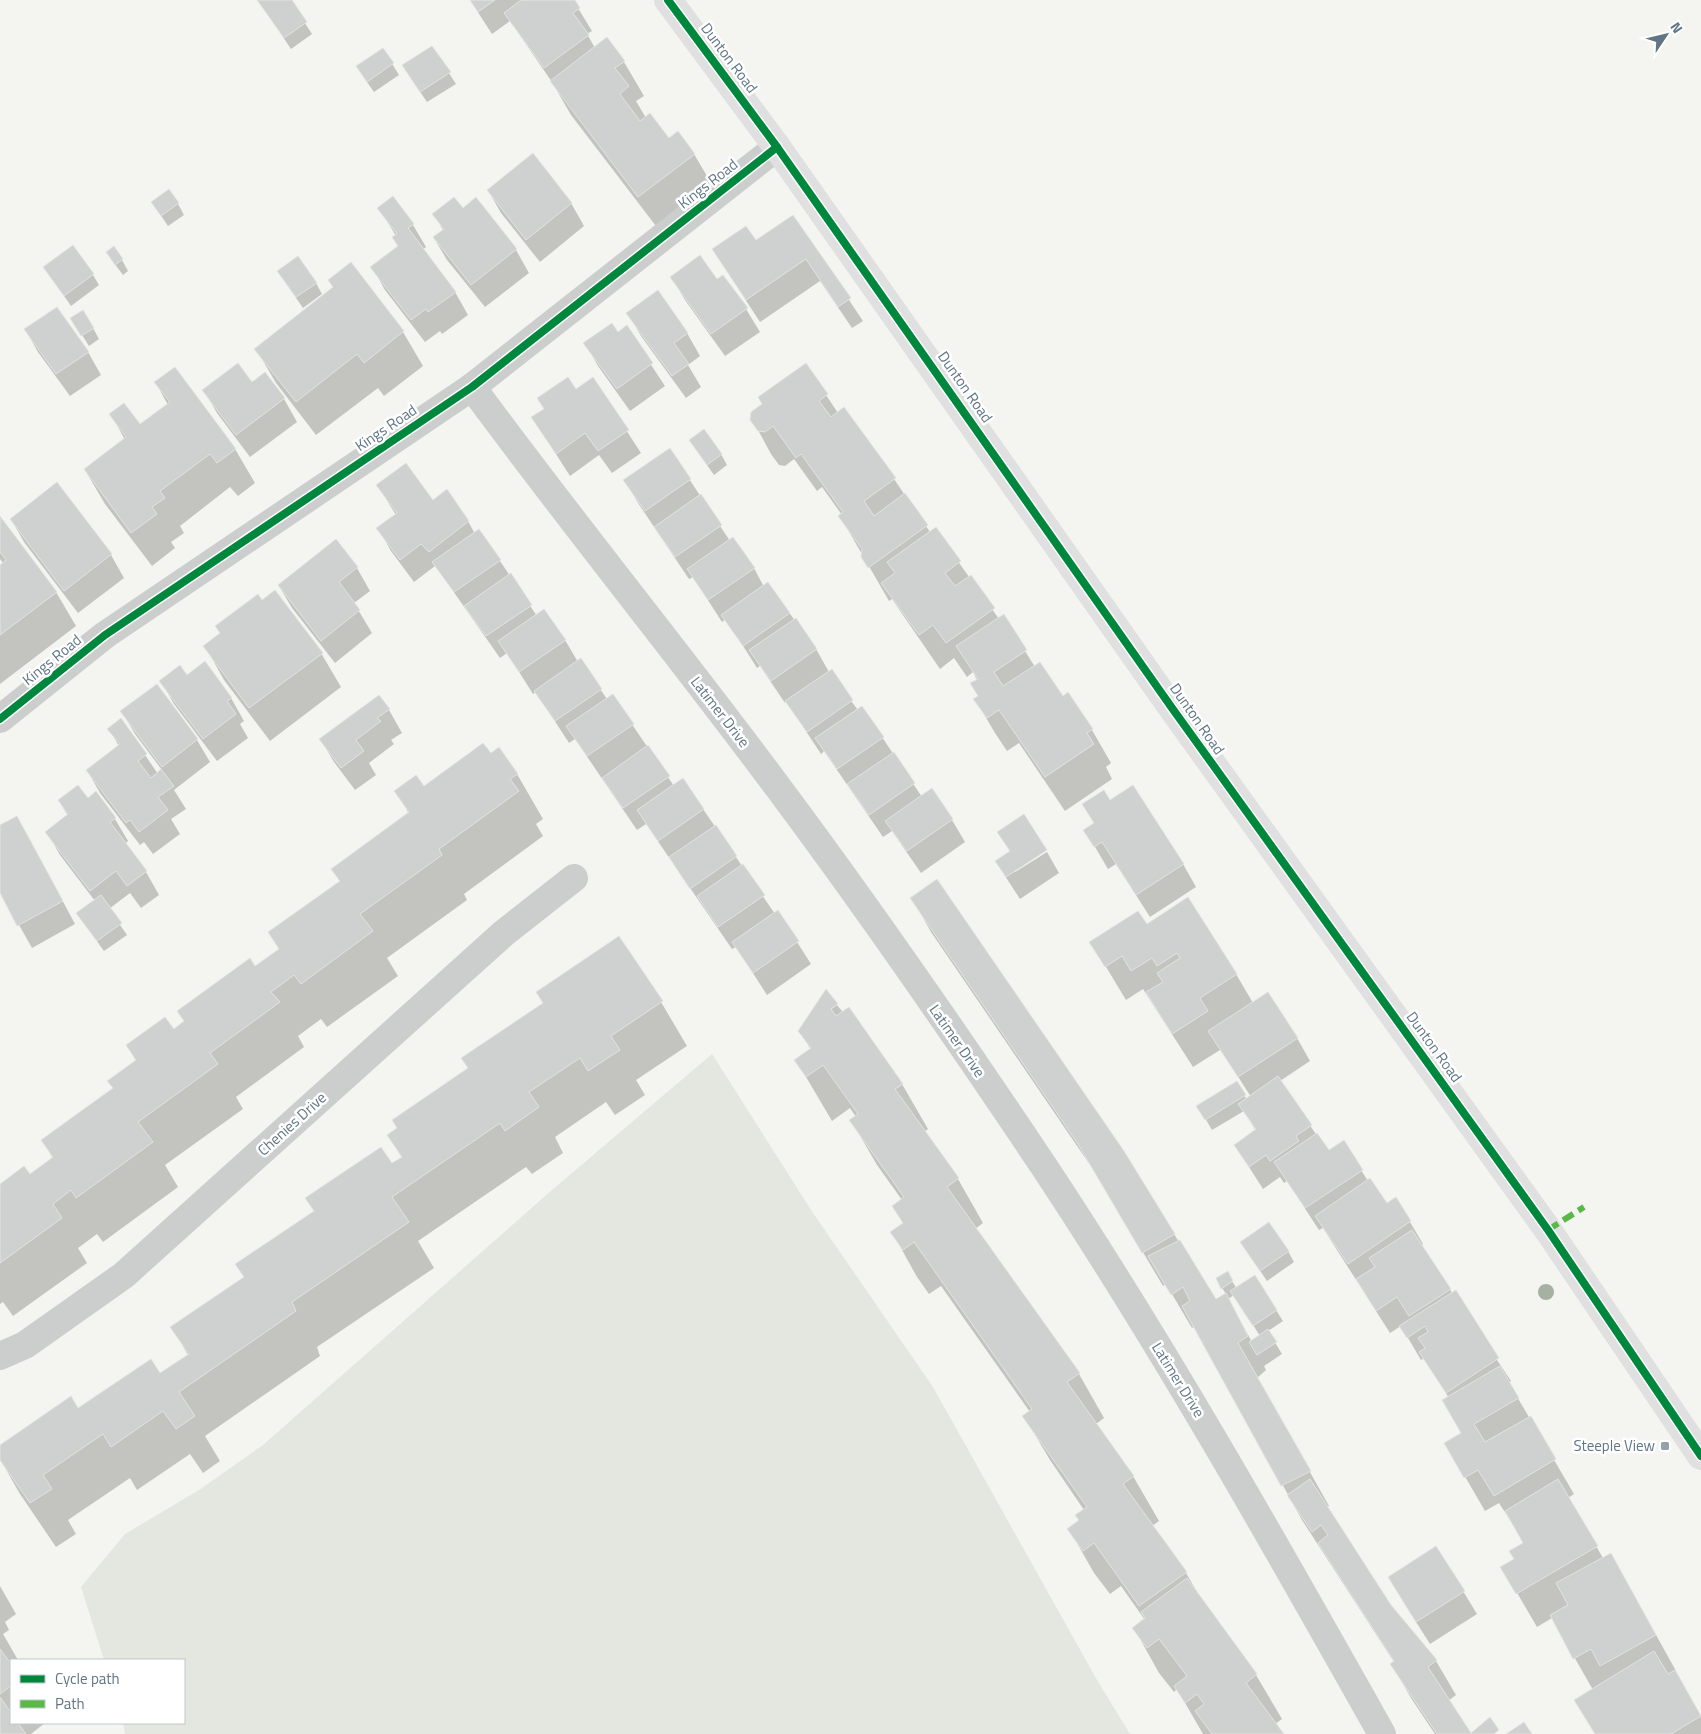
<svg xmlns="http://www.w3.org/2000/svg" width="1701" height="1734" font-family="'Titillium Web',sans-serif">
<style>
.green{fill:#e4e7df}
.shadow{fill:#0003;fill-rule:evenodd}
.building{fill:#cfd0d0;stroke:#e3e3e1}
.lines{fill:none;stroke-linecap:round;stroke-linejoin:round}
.street{stroke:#cccece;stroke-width:28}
.secondary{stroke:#e0e0e1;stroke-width:28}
.quiet{stroke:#58b947;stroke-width:6;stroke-dasharray:12 6;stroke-linecap:butt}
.cycleway-casing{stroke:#fff;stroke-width:11}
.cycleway{stroke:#00873e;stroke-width:8}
.tree{fill:#a6b1a1}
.poi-dot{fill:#94a2aa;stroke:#fff;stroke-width:2}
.labels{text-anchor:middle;stroke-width:5;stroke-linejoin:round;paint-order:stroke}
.street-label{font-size:15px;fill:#607684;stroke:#fff}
.poi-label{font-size:15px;fill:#607684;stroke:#fff;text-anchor:end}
</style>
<rect width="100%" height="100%" fill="#f4f4f1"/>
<polygon class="green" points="712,1054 813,1213 933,1387 1097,1680 1130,1734 125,1734 123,1723 184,1723 184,1660 104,1660 81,1587 125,1534 199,1490 263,1445 552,1190"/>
<g class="shadow">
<polygon points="258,0 290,0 312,34 291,49"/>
<polygon points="470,0 573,0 592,31 587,34 595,48 607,39 624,62 644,96 636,101 646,118 668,140 694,154 714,188 659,230 571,115 552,82 510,21 492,34"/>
<polygon points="432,47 456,84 427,102 410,77"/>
<polygon points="383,49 399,75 374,92 364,78"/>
<polygon points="488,190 571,203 584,226 540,262 501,213"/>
<polygon points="152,202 178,204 184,215 168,226"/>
<polygon points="379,208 413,225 426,247 422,250 455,292 468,315 442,334 440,331 425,342 385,290 372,267 399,247 396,236"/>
<polygon points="463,210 516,250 529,273 485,307 447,260 434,238 443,230 434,214"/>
<polygon points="793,216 863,321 852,328 820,281 760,322 713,250 756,242"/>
<polygon points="122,260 128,271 123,275 114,263"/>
<polygon points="351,264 403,332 423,366 384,396 378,388 316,435 276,383 256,349 334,288"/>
<polygon points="44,267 93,275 99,285 71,306"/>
<polygon points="672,278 746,309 760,332 725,356 685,300"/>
<polygon points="285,282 316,283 322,294 303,308"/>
<polygon points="628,313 687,333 700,356 688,365 701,387 686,398 641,336"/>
<polygon points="72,319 93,328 99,339 89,346"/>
<polygon points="626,327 665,386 630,411 598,366 585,343 618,333"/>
<polygon points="25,329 88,352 101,375 70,396 38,352"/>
<polygon points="806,365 838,413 894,479 930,532 935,529 999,619 1003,616 1035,667 1092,730 1111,763 1106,767 1112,779 1065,811 1019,743 1007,751 995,733 975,699 979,697 977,680 973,672 967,677 954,658 940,669 892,599 889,601 840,516 842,515 822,487 817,491 794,459 785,466 779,465 771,454 752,419"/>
<polygon points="265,374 284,399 297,422 250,457 217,413 204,390 251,384"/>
<polygon points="593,379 641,453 612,473 599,455 570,476 533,418"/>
<polygon points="156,383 235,449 255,483 238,496 230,487 180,526 184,533 171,542 175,548 152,566 105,504 85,470 125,440 111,414 140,426 168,405"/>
<polygon points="690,441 721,454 727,465 714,475"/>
<polygon points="670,450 730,541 754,568 764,587 768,584 816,649 829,672 858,710 882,737 922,797 931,790 952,820 965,842 921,873 892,831 883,837 824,751 821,754 786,701 785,703 760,666 757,668 726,619 722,622 693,577 689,579 638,503 625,480"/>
<polygon points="57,484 111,555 124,578 78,613 24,542 11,519"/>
<polygon points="378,486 432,502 468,521 475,534 500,561 537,616 565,640 578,662 580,660 607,699 612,695 674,786 703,809 775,914 778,912 811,964 767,995 736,947 732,949 646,824 637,830 575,739 569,743 536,692 533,694 507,653 500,658 439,571 435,566 414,582 391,551 378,528 396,515"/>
<polygon points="0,518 56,592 76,626 0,684 0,567 4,564 0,559"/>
<polygon points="335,541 357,568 370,591 354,603 372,633 335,663 292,608 279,586"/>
<polygon points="262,601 321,653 341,687 270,741 224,680 205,646"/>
<polygon points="186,676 231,698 244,721 240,724 248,738 217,761 174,704 161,681"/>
<polygon points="389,710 402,733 391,740 394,744 369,763 376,775 355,790 334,762 321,740"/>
<polygon points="122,712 197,740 210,762 174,790 186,809 171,819 180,834 153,854 144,842 140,845 100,793 87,770 119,746 109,729 121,720 158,774 162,770 135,734"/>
<polygon points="491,755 517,774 543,819 536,824 543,836 464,894 467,900 387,958 398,976 327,1027 321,1019 298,1036 304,1047 236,1097 243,1109 165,1165 178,1187 103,1242 97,1234 78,1248 87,1263 13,1316 3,1302 0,1304 0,1185 29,1176 53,1159 43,1141 114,1089 109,1081 136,1061 127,1045 173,1031 280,950 340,882 332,869 409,814 396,791 424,788"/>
<polygon points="96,793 115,819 128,841 125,844 146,872 159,895 141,908 130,893 109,909 127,935 104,951 77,914 95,901 60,855 47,832 68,816 59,801 88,799"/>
<polygon points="1109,801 1183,864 1196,887 1150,917 1116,864 1108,869 1085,830 1095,824"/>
<polygon points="1023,816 1014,870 1015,872 1047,852 1059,873 1020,899 996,862 1010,852 999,832"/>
<polygon points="0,826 30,840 75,924 32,948 0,891"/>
<path d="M912,898L1174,1234L1216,1300L1226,1294L1222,1288L1227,1273L1237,1289L1255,1277L1283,1321L1268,1331L1282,1354L1264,1366L1266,1370L1257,1378L1329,1506L1326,1507L1390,1606L1436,1661L1456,1695L1448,1701L1470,1734H1435L1411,1698L1392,1664L1394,1662L1302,1520L1195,1326L1192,1328L1166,1284L1163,1286L1099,1178L931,932ZM1234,1295L1260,1336L1252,1342L1228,1299Z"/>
<polygon points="1146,926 1236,974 1253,1003 1297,1038 1310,1061 1280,1081 1328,1152 1343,1142 1368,1181 1387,1205 1410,1222 1423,1244 1421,1246 1511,1381 1509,1383 1574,1494 1568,1498 1603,1558 1630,1588 1701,1716 1701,1734 1596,1734 1593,1690 1552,1618 1537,1627 1502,1567 1515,1559 1525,1543 1499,1503 1485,1511 1446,1444 1463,1434 1449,1398 1424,1358 1421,1360 1401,1326 1390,1333 1323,1228 1319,1230 1287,1181 1284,1183 1280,1177 1263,1189 1235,1145 1256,1131 1244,1111 1212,1130 1198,1106 1237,1083 1247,1100 1251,1097 1223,1053 1220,1050 1193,1067 1143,989 1126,1000 1091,942"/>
<polygon points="661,1002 687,1046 636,1080 645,1095 615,1115 606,1102 555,1137 563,1153 532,1174 526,1167 418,1241 434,1268 317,1347 320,1356 205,1436 220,1461 203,1473 190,1454 137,1490 130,1478 68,1520 76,1534 56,1547 20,1494 0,1459 0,1446 160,1374 188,1355 172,1327 245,1278 237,1265 315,1212 307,1199 392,1165 402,1158 389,1135"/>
<polygon points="837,1005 902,1084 928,1129 924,1132 958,1179 983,1223 975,1229 1079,1374 1104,1418 1096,1424 1133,1476 1159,1521 1152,1526 1186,1573 1203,1602 1256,1675 1282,1719 1275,1724 1282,1734 1203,1734 1177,1689 1174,1692 1159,1673 1134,1628 1145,1620 1121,1586 1110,1594 1094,1573 1069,1529 1080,1521 1084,1510 1050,1460 1024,1416 1030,1412 941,1286 929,1294 917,1277 892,1232 904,1224 902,1200 877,1165 851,1120 856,1117 850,1108 832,1121 796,1060 811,1050 800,1031"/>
<polygon points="1288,1251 1294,1262 1267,1281 1248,1253"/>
<polygon points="1436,1547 1477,1614 1430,1644 1402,1600"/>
<polygon points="0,1586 16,1614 5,1622 9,1630 3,1634 18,1660 11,1660 11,1723 45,1723 31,1734 0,1734"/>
</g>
<g class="building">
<polygon points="257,0 292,0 307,22 284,38"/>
<polygon points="470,0 495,0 478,12"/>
<polygon points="521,0 575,0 580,8 573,13 589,35 544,68 504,13"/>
<polygon points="607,37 625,61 615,68 629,86 620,94 640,121 650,113 669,138 678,131 695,154 638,197 550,81"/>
<polygon points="432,46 451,72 420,92 402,65"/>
<polygon points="383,48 394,63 367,82 356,66"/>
<polygon points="533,153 572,203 526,240 487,190"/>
<polygon points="169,189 179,203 161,216 151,202"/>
<polygon points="393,196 414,224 408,228 456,292 428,312 426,309 411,320 370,267 398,246 392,237 397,234 377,208"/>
<polygon points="454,197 463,208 476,197 517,249 471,285 433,237 444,229 432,214"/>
<polygon points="793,215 851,298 838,307 806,259 746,300 712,249 746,226 756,240"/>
<polygon points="73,245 94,274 64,296 43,267"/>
<polygon points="114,246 123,259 115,265 106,252"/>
<polygon points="700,255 717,279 723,275 748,308 711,334 670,277"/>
<polygon points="298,256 317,283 296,297 277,271"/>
<polygon points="351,262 404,331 364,363 357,354 296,402 254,349 333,287 328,280"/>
<polygon points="658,290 688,333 674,343 689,364 672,376 626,313"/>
<polygon points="57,307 89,352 56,374 24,329"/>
<polygon points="83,310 94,328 81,336 70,318"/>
<polygon points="612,323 618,332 627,325 653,363 617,389 583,343"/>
<polygon points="238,363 252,382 265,372 285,398 236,435 202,390"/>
<polygon points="806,363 828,394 819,401 831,417 844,407 896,478 864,501 874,516 905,493 928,525 868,568 861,557 862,549 838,516 843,512 801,454 796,458 773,426 765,432 758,431 750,420 751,412 762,404 758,397"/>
<polygon points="175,367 236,449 217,463 210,454 160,491 165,498 152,507 157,514 131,533 84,469 126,437 109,414 124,403 140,424 170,402 154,382"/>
<polygon points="568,377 576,389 593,377 629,430 598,451 585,433 556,454 531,417 544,409 537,398"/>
<polygon points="704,429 722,454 707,465 689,440"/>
<polygon points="670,448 691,479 645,511 623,480"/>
<polygon points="406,463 433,500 447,489 469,521 429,552 421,544 400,560 376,528 397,513 376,485"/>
<polygon points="57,482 112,554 64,591 10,519"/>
<polygon points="701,494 722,525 675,557 654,527"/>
<polygon points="0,516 57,592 0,635 0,565 6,560 0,552"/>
<polygon points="936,527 961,561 945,573 955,586 971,575 995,608 946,643 933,625 919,635 881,583 895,573 887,562"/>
<polygon points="479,529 501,560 454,592 432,562"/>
<polygon points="733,537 755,568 708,600 687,569"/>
<polygon points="336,539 358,567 339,582 360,610 321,641 278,585"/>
<polygon points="511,573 532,605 486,636 464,606"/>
<polygon points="768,582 790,613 743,646 721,615"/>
<polygon points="275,590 323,653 249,708 203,646 220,633 215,626 258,594 262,600"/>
<polygon points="544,609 566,640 519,672 498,641"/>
<polygon points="1004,614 1027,650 994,672 1003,686 1040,662 1063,696 1068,692 1093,729 1087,733 1094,744 1045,777 999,710 987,718 973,699 978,696 970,683 978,679 956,646"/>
<polygon points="796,618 817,649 771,681 749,650"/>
<polygon points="581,658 602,689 555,721 534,691"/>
<polygon points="205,661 232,698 227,701 236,714 203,739 159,681 180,665 187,675"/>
<polygon points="832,669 853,700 807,732 785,701"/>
<polygon points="157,684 198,739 162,767 120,711"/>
<polygon points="613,694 634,724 587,756 566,726"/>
<polygon points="379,695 390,709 377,718 381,721 356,740 364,751 341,768 319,739"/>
<polygon points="862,706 884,737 837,769 815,738"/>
<polygon points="121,718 147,754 138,761 151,778 161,769 174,786 158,797 168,810 139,832 130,820 126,823 86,770 120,744 107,729"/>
<polygon points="483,743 491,753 499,747 518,774 510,779 519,791 439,849 442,855 360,914 373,931 301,984 294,975 271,992 280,1002 210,1053 218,1064 138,1122 153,1142 76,1198 71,1190 53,1204 62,1218 0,1263 0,1184 24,1166 30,1174 53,1157 41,1140 113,1088 107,1081 136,1060 126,1045 165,1017 174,1029 184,1021 177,1011 250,958 255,966 279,949 268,932 340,881 331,869 409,812 394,791 416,775 424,786"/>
<polygon points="648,745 670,776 623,808 602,778"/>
<polygon points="894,752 915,783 869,815 847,784"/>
<polygon points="683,778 704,809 658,841 637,810"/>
<polygon points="78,785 88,798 96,791 116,818 110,822 147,871 127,886 116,871 90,891 45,832 68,814 58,800"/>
<polygon points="1133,785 1184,864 1136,895 1102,842 1094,847 1083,830 1094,823 1082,804 1104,790 1110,800"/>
<polygon points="932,788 953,819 907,851 885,821"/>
<polygon points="1024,814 1047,850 1006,877 995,861 1010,851 997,832"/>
<polygon points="17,816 63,901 17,926 0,893 0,825"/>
<polygon points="716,825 737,856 690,889 669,857"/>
<polygon points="743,864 765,895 718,927 697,896"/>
<polygon points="937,879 1124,1151 1175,1234 1142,1253 1078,1144 910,898"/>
<polygon points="101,895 122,923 97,941 76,913"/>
<polygon points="1188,897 1237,974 1200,998 1208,1011 1172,1034 1146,992 1163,982 1157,973 1180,958 1177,953 1157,966 1152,958 1131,971 1122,956 1105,967 1089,942 1138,911 1147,924"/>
<polygon points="778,910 799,941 753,973 732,942"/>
<polygon points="619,936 663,1001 611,1036 620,1050 588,1071 580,1058 529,1092 539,1107 505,1131 500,1123 392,1197 409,1222 292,1302 296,1311 179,1392 195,1416 176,1429 163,1411 111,1447 103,1434 43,1475 52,1489 30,1503 0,1460 0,1445 71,1396 78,1408 151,1359 160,1373 189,1354 170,1327 244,1277 235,1264 314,1211 305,1198 381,1147 392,1163 402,1157 387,1135 397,1128 392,1120 468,1068 461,1058 543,1003 536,992"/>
<polygon points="826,989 838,1004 831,1009 836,1016 849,1007 903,1084 895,1089 959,1178 947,1187 1080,1373 1067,1382 1134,1476 1123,1484 1187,1572 1139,1606 1094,1543 1083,1551 1067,1529 1079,1520 1075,1515 1087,1507 1022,1416 1032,1409 914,1242 903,1250 890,1232 903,1223 892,1206 904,1197 849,1120 858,1114 823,1065 806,1077 794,1060 811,1048 798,1031"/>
<polygon points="1268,992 1298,1038 1238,1077 1208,1031"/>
<polygon points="1278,1076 1312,1125 1296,1136 1299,1141 1270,1161 1266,1155 1249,1167 1234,1145 1256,1129 1238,1104"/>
<polygon points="1237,1081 1246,1095 1205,1120 1196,1106"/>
<polygon points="1317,1133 1329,1150 1344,1140 1363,1170 1305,1208 1274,1162"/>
<polygon points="1370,1178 1387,1203 1396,1197 1411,1221 1348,1264 1315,1216"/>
<polygon points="1269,1222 1289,1251 1260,1271 1240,1242"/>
<polygon points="1412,1230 1451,1289 1409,1316 1397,1297 1376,1311 1356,1279 1375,1267 1369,1258"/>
<polygon points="1180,1240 1216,1299 1226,1293 1248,1336 1238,1343 1311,1471 1281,1486 1182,1306 1190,1301 1183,1287 1171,1295 1148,1256"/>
<polygon points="1228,1271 1233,1281 1221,1289 1216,1278"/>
<polygon points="1255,1275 1277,1310 1253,1326 1230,1291"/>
<polygon points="1456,1290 1499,1358 1446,1393 1419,1352 1425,1348 1418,1338 1428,1332 1425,1326 1407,1338 1399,1326"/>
<polygon points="1268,1329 1277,1342 1257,1355 1249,1342"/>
<polygon points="1500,1366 1519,1398 1474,1424 1485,1442 1531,1416 1556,1459 1494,1496 1478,1470 1464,1478 1444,1443 1461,1433 1442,1400"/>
<polygon points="1310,1479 1391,1605 1437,1660 1428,1667 1471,1733 1490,1717 1499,1730 1494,1734 1437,1734 1390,1664 1394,1661 1318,1543 1328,1535 1321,1525 1312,1532 1287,1495"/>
<polygon points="1558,1479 1598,1546 1516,1594 1500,1567 1514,1559 1509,1551 1523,1543 1505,1511"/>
<polygon points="1436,1546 1465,1591 1416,1622 1388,1577"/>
<polygon points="1611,1553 1656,1635 1600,1666 1591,1649 1573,1659 1550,1615 1568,1605 1556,1583"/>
<polygon points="1187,1578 1257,1674 1246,1683 1284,1734 1212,1734 1195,1711 1204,1704 1197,1694 1185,1703 1174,1686 1187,1676 1159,1639 1147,1648 1132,1628 1145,1618 1141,1612"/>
<polygon points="0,1649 11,1664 11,1686 0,1694"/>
<polygon points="1654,1651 1668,1674 1675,1670 1701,1716 1671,1734 1595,1734 1574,1700"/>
<polygon points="0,1697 11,1713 11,1723 18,1723 26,1734 0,1734"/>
<polygon points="1524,1722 1532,1734 1506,1734"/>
</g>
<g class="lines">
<g class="street">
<path d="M472,387C572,523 679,654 780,790C871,912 958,1038 1043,1165C1165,1349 1274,1542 1382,1734"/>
<polyline points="0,719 105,635 472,387 777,147"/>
<polyline points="0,1356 25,1345 124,1275 504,933 574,878"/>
</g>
<polyline class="secondary" points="668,0 777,147 1172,708 1548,1230 1701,1456"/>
<polyline class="quiet" points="1548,1230 1584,1207"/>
<g class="cycleway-casing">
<g id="cycleway">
<polyline points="668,0 777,147 1172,708 1548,1230 1701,1456"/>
<polyline points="0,719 105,635 472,387 777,147"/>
</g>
</g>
<use href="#cycleway" class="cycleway"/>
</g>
<circle class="tree" cx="1546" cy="1292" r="8"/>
<rect class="poi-dot" x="1660" y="1441" width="10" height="10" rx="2.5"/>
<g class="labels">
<g class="street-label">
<text transform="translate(729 58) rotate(53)" y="5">Dunton Road</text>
<text transform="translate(708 184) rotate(-38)" y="5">Kings Road</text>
<text transform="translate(965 387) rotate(55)" y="5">Dunton Road</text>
<text transform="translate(386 428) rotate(-34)" y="5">Kings Road</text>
<text transform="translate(52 660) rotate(-39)" y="5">Kings Road</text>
<text transform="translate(720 712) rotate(52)" y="5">Latimer Drive</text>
<text transform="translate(1197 719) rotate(55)" y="5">Dunton Road</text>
<text transform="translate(957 1041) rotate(55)" y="5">Latimer Drive</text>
<text transform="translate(1434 1047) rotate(54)" y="5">Dunton Road</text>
<text transform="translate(292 1124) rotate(-42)" y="5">Chenies Drive</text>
<text transform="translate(1178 1380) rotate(58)" y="5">Latimer Drive</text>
</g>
<g class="poi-label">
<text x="1655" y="1451">Steeple View</text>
</g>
</g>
<rect x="10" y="1659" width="175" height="65" fill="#ffffff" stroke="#bfc8ce"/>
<rect x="20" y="1675" width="25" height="8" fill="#00873e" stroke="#bfc8ce"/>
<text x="55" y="1684" font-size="15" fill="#607684">Cycle path</text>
<rect x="20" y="1700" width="25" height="8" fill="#58b947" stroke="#bfc8ce"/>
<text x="55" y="1709" font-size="15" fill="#607684">Path</text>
<g transform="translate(1666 35) rotate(55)" stroke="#ffffff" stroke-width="4" paint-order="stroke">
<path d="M0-4L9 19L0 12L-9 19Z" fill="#607684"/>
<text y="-8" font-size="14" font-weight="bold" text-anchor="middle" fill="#607684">N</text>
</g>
</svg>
